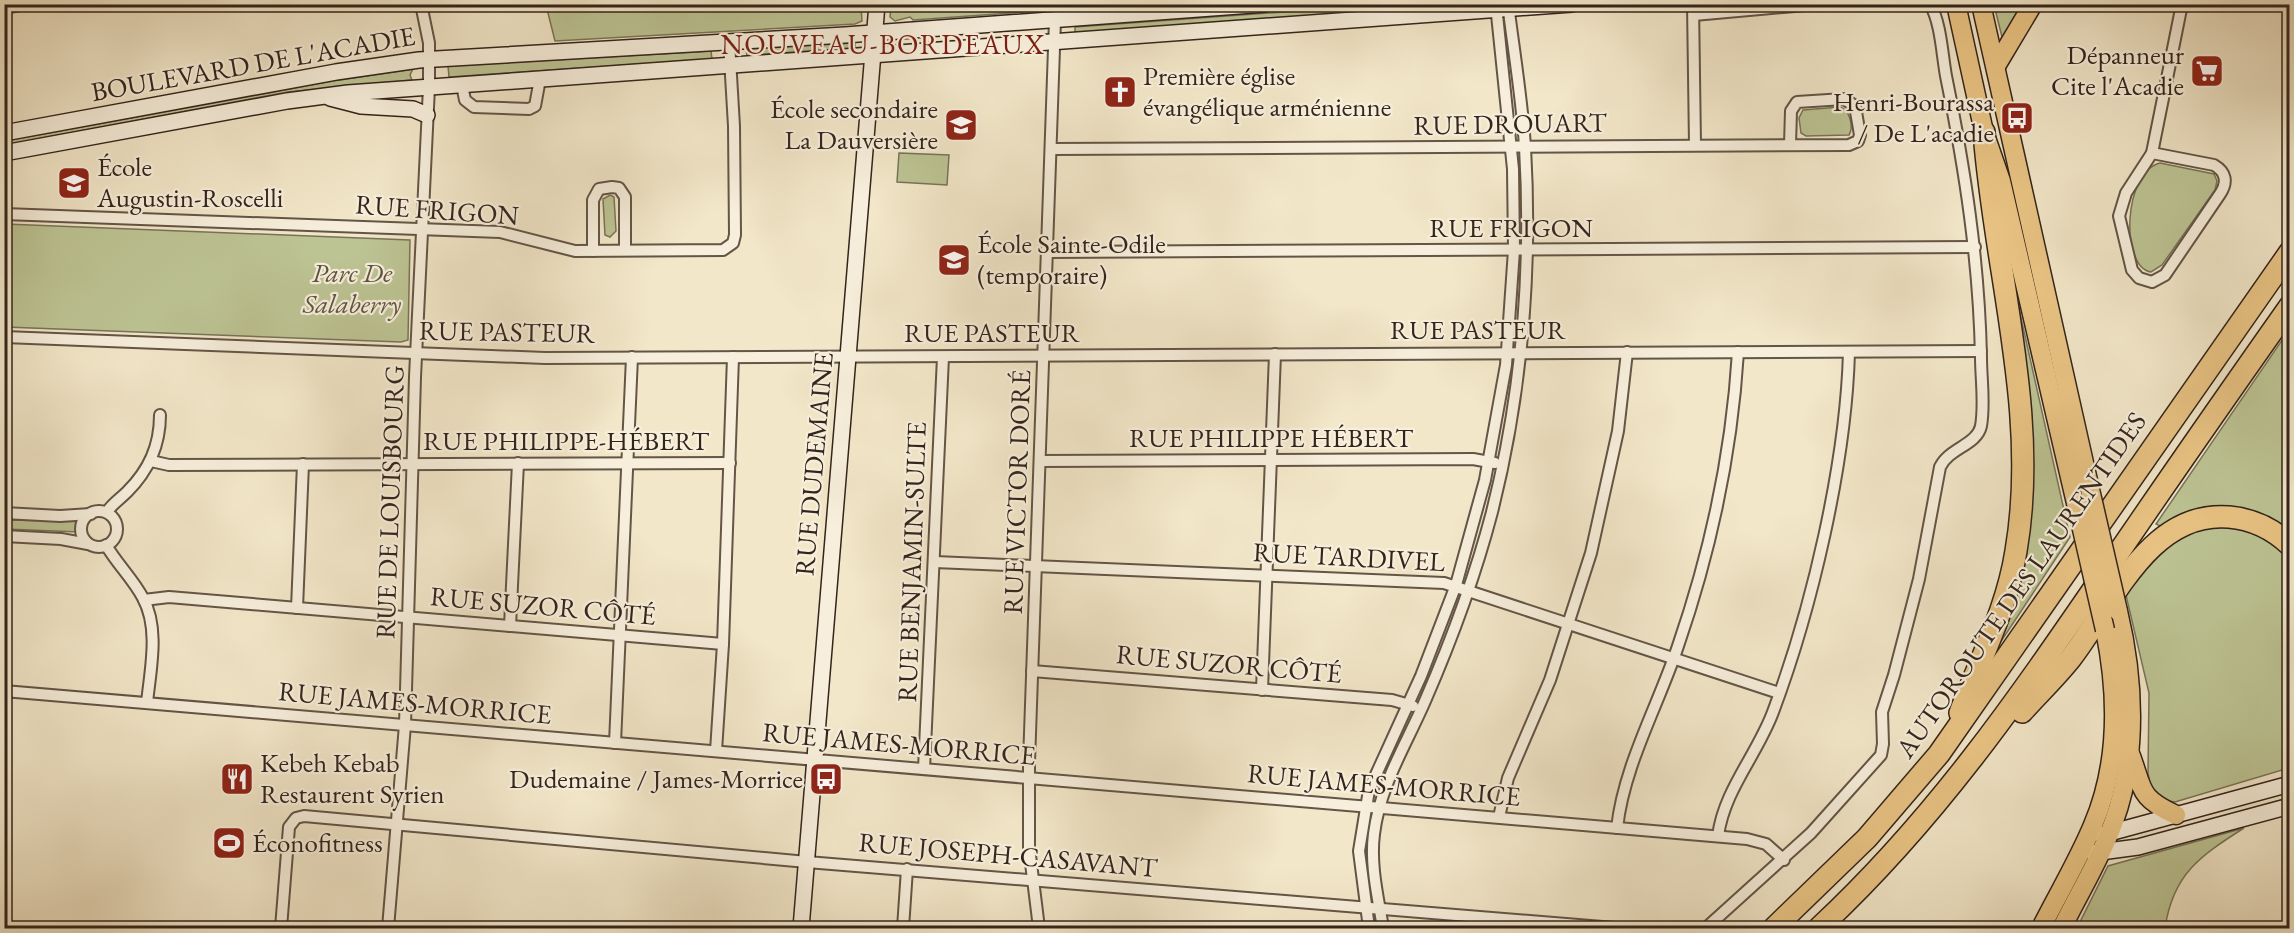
<svg xmlns="http://www.w3.org/2000/svg" width="2294" height="933" font-family="'EB Garamond',serif">
<style>
.green{fill:#bdc494;stroke:#787458;stroke-width:1.5}
.lines{fill:none;stroke-linecap:round;stroke-linejoin:round}
.street-casing{stroke:#635547;stroke-width:14}
.secondary-casing{stroke:#33241c;stroke-width:18}
.primary-casing{stroke:#33241c;stroke-width:21}
.highway-casing{stroke:#33241c;stroke-width:24}
.street{stroke:#f7efdc;stroke-width:10}
.secondary{stroke:#f7efdc;stroke-width:15}
.primary{stroke:#e9c484;stroke-width:18}
.highway{stroke:#e9c484;stroke-width:21}
.primary-bridge-casing{stroke:#33241c;stroke-width:21;stroke-linecap:butt}
.primary-bridge{stroke:#e9c484;stroke-width:18}
.labels{text-anchor:middle;stroke-width:4.5;stroke-linejoin:round;paint-order:stroke}
.poi-label{font-size:27px;fill:#33241c;stroke:#f7efdc;text-anchor:start}
.street-label{font-size:27px;fill:#33241c;stroke:#f7efdc}
.park-label{font-size:27px;font-style:italic;fill:#5c5440;stroke:#f7efdc}
.neighbourhood-label{font-size:28px;letter-spacing:1.5px;fill:#7a1f14;stroke:#f7efdc}
</style>
<rect width="100%" height="100%" fill="#f2e7c9"/>
<filter id="stains"><feTurbulence type="fractalNoise" baseFrequency=".00333" numOctaves="4"/><feColorMatrix values="0 0 0 0 .2 0 0 0 0 .09 0 0 0 0 .02 0 0 0 .5 -.17"/></filter>
<radialGradient id="worn" r=".72"><stop offset=".6" stop-color="#630" stop-opacity="0"/><stop offset="1" stop-color="#630" stop-opacity=".3"/></radialGradient>
<g class="green">
<polygon points="546,5 864,4 864,5 861,6 862,21 855,24 555,41"/>
<polygon points="891,5 891,4 1120,5 913,20 910,17 895,21 890,17"/>
<polygon points="1381,5 1461,5 1075,33 1075,27"/>
<polygon points="1994,5 2027,5 2003,41"/>
<polygon points="855,43 855,49 747,56 746,49"/>
<polygon points="711,51 712,59 449,77 448,66"/>
<polygon points="413,69 410,75 412,80 288,92 5,145 5,141 339,80"/>
<path d="M1840,107C1850,110 1854,127 1849,135L1806,136L1801,133L1799,118L1803,110Z"/>
<polygon points="899,153 949,155 947,185 897,182"/>
<path d="M2160,163L2214,174L2217,181L2215,190L2162,265L2151,272C2120,267 2123,172 2160,163Z"/>
<polygon points="610,195 614,197 616,231 610,237 605,235 603,199"/>
<polygon points="1998,215 2070,537 2000,643 1995,639 2019,560"/>
<polygon points="5,224 410,240 408,340 401,342 5,327"/>
<polygon points="2289,330 2287,384 2289,535 2273,524 2162,527 2156,524"/>
<polygon points="5,520 77,521 79,532 5,529"/>
<polygon points="2219,524 2258,532 2290,559 2289,768 2175,802 2163,800 2151,789 2148,773 2149,693 2125,591 2150,560 2184,531"/>
<path d="M2244,828C2200,856 2173,874 2165,928H2077L2108,866Z"/>
</g>
<g class="lines">
<g class="street-casing">
<g id="street">
<polyline points="1693,4 1695,145"/>
<polyline points="4,8 25,4"/>
<polyline points="1694,15 1817,4"/>
<polyline points="462,85 465,100 474,107 529,109 535,106 540,79"/>
<polyline points="1051,149 1849,145 1858,141 1860,135 1855,106 1844,99 1797,102 1791,111 1790,144"/>
<path d="M2152,153L2214,165C2226,172 2228,182 2220,194L2165,275L2152,282L2139,278L2132,270L2119,216L2126,193Z"/>
<polyline points="2152,153 2182,4"/>
<polyline points="4,214 500,232 575,251 723,250 733,243 735,235 734,126 729,42"/>
<polyline points="593,251 593,200 599,189 612,187 619,188 625,197 625,250"/>
<polyline points="1048,252 1975,247"/>
<polyline points="4,337 545,358 1981,351"/>
<polyline points="151,461 169,465 730,463"/>
<polyline points="1040,461 1473,459 1495,463"/>
<circle cx="99" cy="529" r="18"/>
<path d="M107,512C112,504 120,499 127,492C149,470 160,446 160,415"/>
<polyline points="4,513 60,516 91,514"/>
<polyline points="4,536 61,539 88,544"/>
<path d="M106,545C117,564 133,579 143,598C160,629 150,671 147,703"/>
<polyline points="935,562 1444,583 1779,693"/>
<polyline points="144,600 169,597 723,644"/>
<polyline points="297,608 303,464"/>
<polyline points="510,626 518,463"/>
<polyline points="1032,671 1392,700 1413,706"/>
<polyline points="1262,690 1275,354"/>
<polyline points="4,691 1747,839 1766,844 1784,860"/>
<polyline points="615,743 632,357"/>
<polyline points="716,751 723,644 733,357"/>
<polyline points="924,769 943,357"/>
<polyline points="1499,817 1508,778 1550,680 1591,553 1618,431 1627,352"/>
<path d="M1617,828C1624,765 1658,706 1678,646C1710,553 1732,451 1738,352"/>
<path d="M1718,836C1724,790 1757,755 1773,712C1812,608 1846,463 1849,352"/>
<polyline points="281,928 289,827 296,818 304,816 807,862 1615,928"/>
<polyline points="388,928 405,725 415,377 429,87 429,43 421,4"/>
<polyline points="903,928 907,869"/>
<polyline points="1039,928 1029,847 1029,762 1055,20"/>
<polyline points="1369,928 1359,851 1369,790 1421,676 1456,585 1485,480 1506,365 1514,250 1513,169 1496,5"/>
<path d="M1383,928C1378,897 1370,865 1374,834C1380,785 1406,745 1425,701C1452,639 1475,577 1492,512C1522,393 1532,268 1525,147C1522,99 1514,52 1508,4"/>
<path d="M1706,928L1811,833L1881,755L1883,744L1882,712L1894,675L1919,579L1940,467C1949,448 1977,445 1981,426C1985,403 1981,380 1981,357C1979,260 1965,170 1946,76C1942,54 1941,23 1930,4"/>
</g>
</g>
<g class="secondary-casing">
<g id="secondary">
<polyline points="330,98 361,106 413,109 427,115"/>
<polyline points="4,133 336,72 419,60 845,35 1266,4"/>
<polyline points="4,153 287,101 348,93 1572,4"/>
<polyline points="2102,835 2290,784"/>
<polyline points="2093,853 2138,847 2290,806"/>
<polyline points="801,928 877,4"/>
</g>
</g>
<g class="primary-casing">
<g id="primary">
<polyline points="1956,4 1984,132 2001,181 2076,503"/>
<polyline points="1981,4 2089,485"/>
<polyline points="1996,66 2033,4"/>
<path d="M2129,751C2144,788 2136,797 2176,815"/>
<path d="M2041,928C2058,894 2078,861 2093,825C2119,764 2118,694 2105,630"/>
<path d="M2062,928C2079,893 2101,858 2114,821C2138,755 2134,678 2118,611"/>
</g>
</g>
<g class="highway-casing">
<g id="highway">
<path d="M2022,712C2038,694 2056,677 2071,658C2112,605 2149,510 2229,517C2252,519 2273,529 2290,545"/>
<path d="M1960,713C1980,659 2007,609 2016,551C2040,412 1994,270 1984,132"/>
<polyline points="1774,928 1867,838 1939,754 2290,252"/>
<path d="M1819,928C1935,820 2016,702 2106,571C2166,483 2228,394 2290,306"/>
</g>
</g>
<use href="#street" class="street"/>
<use href="#secondary" class="secondary"/>
<use href="#primary" class="primary"/>
<use href="#highway" class="highway"/>
<g class="primary-bridge-casing">
<g id="primary-bridge">
<polyline points="2089,485 2118,611"/>
<polyline points="2076,503 2105,630"/>
</g>
</g>
<use href="#primary-bridge" class="primary-bridge"/>
</g>
<defs>
<g id="supermarket-square" transform="scale(1.725)"><rect x="-9" y="-9" width="18" height="18" rx="4" fill="#8f2418" stroke="#f7efdc"/><path d="M-6-5.5h2.5l.6 2H6L4.5 2H-2.5L-4.4-4H-6ZM-1.5 3.2a1.3 1.3 0 1 0 .1 0ZM3 3.2a1.3 1.3 0 1 0 .1 0Z" fill="#fff"/></g>
<g id="church-square" transform="scale(1.725)"><rect x="-9" y="-9" width="18" height="18" rx="4" fill="#8f2418" stroke="#f7efdc"/><path d="M-1.2-6h2.4v3.5h3.3v2.4h-3.3V6h-2.4V-.1h-3.3v-2.4h3.3Z" fill="#fff"/></g>
<g id="bus-square" transform="scale(1.725)"><rect x="-9" y="-9" width="18" height="18" rx="4" fill="#8f2418" stroke="#f7efdc"/><path d="M-5-6H5V4H4V6H2V4H-2V6H-4V4H-5ZM-3.5-4V0h7V-4ZM-3.5 1.2v1.5H-2V1.2ZM2 1.2v1.5H3.5V1.2Z" fill="#fff"/></g>
<g id="school-square" transform="scale(1.725)"><rect x="-9" y="-9" width="18" height="18" rx="4" fill="#8f2418" stroke="#f7efdc"/><path d="M0-5L7-2L0 1L-7-2ZM-4 1L0 2.5L4 1V4Q0 6-4 4Z" fill="#fff"/></g>
<g id="restaurant-square" transform="scale(1.725)"><rect x="-9" y="-9" width="18" height="18" rx="4" fill="#8f2418" stroke="#f7efdc"/><path d="M-5-6h1v4h1v-4h1v4h1v-4h1v5L-1.5 .5V6h-2V.5L-5-1ZM5-6V6H3V1.5H1.5Q1.5-4 5-6Z" fill="#fff"/></g>
<g id="stadium-square" transform="scale(1.725)"><rect x="-9" y="-9" width="18" height="18" rx="4" fill="#8f2418" stroke="#f7efdc"/><path d="M0-5a6.5 5 0 1 0 0 10a6.5 5 0 1 0 0-10ZM-3.5-1.8h7v3.6h-7Z" fill="#fff"/></g>
</defs>
<g fill-rule="evenodd">
<use href="#supermarket-square" x="2207" y="71"/>
<use href="#church-square" x="1120" y="92"/>
<use href="#bus-square" x="2017" y="118"/>
<use href="#school-square" x="961" y="125"/>
<use href="#school-square" x="74" y="183"/>
<use href="#school-square" x="954" y="260"/>
<use href="#restaurant-square" x="237" y="779"/>
<use href="#bus-square" x="826" y="779"/>
<use href="#stadium-square" x="229" y="843"/>
</g>
<g class="labels">
<g class="poi-label">
<text x="2184" y="64" text-anchor="end">Dépanneur<tspan x="2184" dy="31">Cite l'Acadie</tspan></text>
<text x="1143" y="85">Première église<tspan x="1143" dy="31">évangélique arménienne</tspan></text>
<text x="1994" y="111" text-anchor="end">Henri-Bourassa<tspan x="1994" dy="31">/ De L'acadie</tspan></text>
<text x="938" y="118" text-anchor="end">École secondaire<tspan x="938" dy="31">La Dauversière</tspan></text>
<text x="97" y="176">École<tspan x="97" dy="31">Augustin-Roscelli</tspan></text>
<text x="977" y="253">École Sainte-Odile<tspan x="977" dy="31">(temporaire)</tspan></text>
<text x="260" y="772">Kebeh Kebab<tspan x="260" dy="31">Restaurent Syrien</tspan></text>
<text x="803" y="788" text-anchor="end">Dudemaine / James-Morrice</text>
<text x="252" y="852">Éconofitness</text>
</g>
<g class="street-label">
<text transform="translate(253 64) rotate(-10)" y="9">BOULEVARD DE L'ACADIE</text>
<text transform="translate(1510 124) rotate(-1)" y="9">RUE DROUART</text>
<text transform="translate(437 210) rotate(4)" y="9">RUE FRIGON</text>
<text x="1511" y="237">RUE FRIGON</text>
<text x="1478" y="339">RUE PASTEUR</text>
<text transform="translate(507 332) rotate(1)" y="9">RUE PASTEUR</text>
<text x="992" y="342">RUE PASTEUR</text>
<text x="1271" y="447">RUE PHILIPPE HÉBERT</text>
<text x="566" y="450">RUE PHILIPPE-HÉBERT</text>
<text transform="translate(814 464) rotate(-85)" y="9">RUE DUDEMAINE</text>
<text transform="translate(1017 492) rotate(-88)" y="9">RUE VICTOR DORÉ</text>
<text transform="translate(390 502) rotate(-88)" y="9">RUE DE LOUISBOURG</text>
<text transform="translate(1349 557) rotate(3)" y="9">RUE TARDIVEL</text>
<text transform="translate(912 562) rotate(-88)" y="9">RUE BENJAMIN-SULTE</text>
<text transform="translate(2021 585) rotate(-55)" y="9">AUTOROUTE DES LAURENTIDES</text>
<text transform="translate(543 606) rotate(5)" y="9">RUE SUZOR CÔTÉ</text>
<text transform="translate(1229 664) rotate(5)" y="9">RUE SUZOR CÔTÉ</text>
<text transform="translate(415 703) rotate(5)" y="9">RUE JAMES-MORRICE</text>
<text transform="translate(899 744) rotate(5)" y="9">RUE JAMES-MORRICE</text>
<text transform="translate(1384 785) rotate(5)" y="9">RUE JAMES-MORRICE</text>
<text transform="translate(1008 855) rotate(5)" y="9">RUE JOSEPH-CASAVANT</text>
</g>
<g class="park-label">
<text x="352" y="282">Parc De<tspan x="352" dy="31">Salaberry</tspan></text>
</g>
<g class="neighbourhood-label">
<text x="883" y="54">NOUVEAU-BORDEAUX</text>
</g>
</g>
<rect width="2294" height="933" fill="none" stroke="#f2e7c9" stroke-width="24"/>
<rect x="6" y="6" width="2282" height="921" fill="none" stroke="#33241c" stroke-width="3"/>
<rect x="12" y="12" width="2270" height="909" fill="none" stroke="#33241c" stroke-width="1.5"/>
<rect width="100%" height="100%" filter="url(#stains)"/>
<rect width="100%" height="100%" fill="url(#worn)"/>
</svg>
